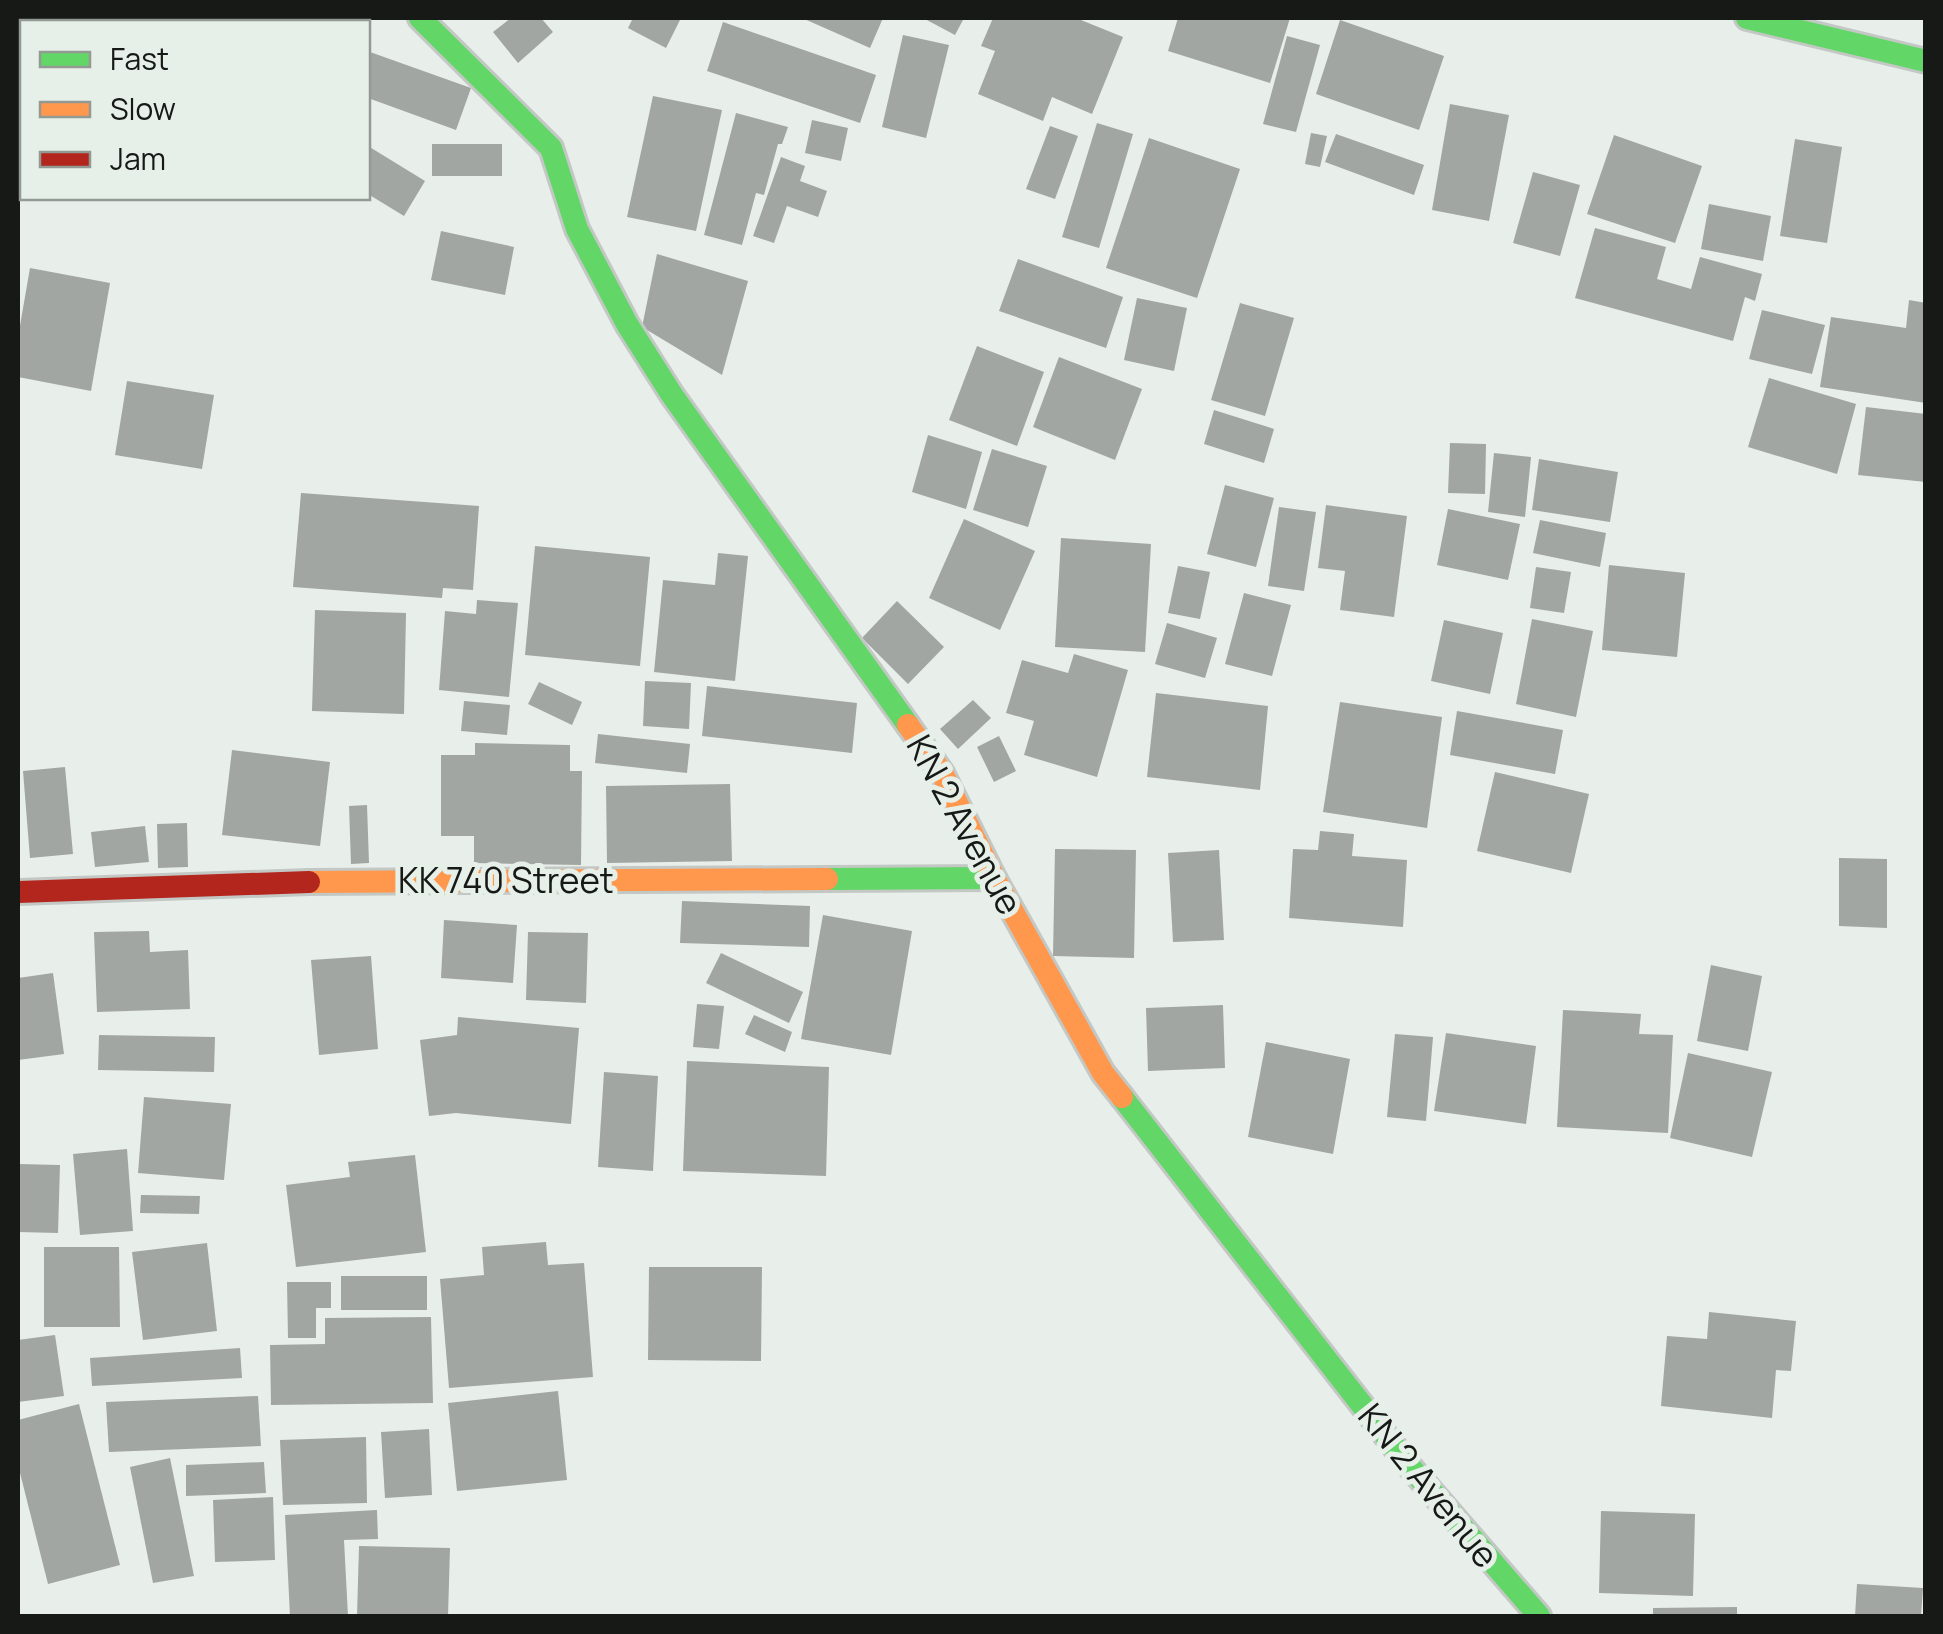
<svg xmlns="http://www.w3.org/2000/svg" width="1943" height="1634" font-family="Manrope,sans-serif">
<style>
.building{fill:#a2a6a3}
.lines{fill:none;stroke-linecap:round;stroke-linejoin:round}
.fast-casing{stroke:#c4c8c5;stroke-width:28}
.slow-casing{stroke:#c4c8c5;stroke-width:28}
.jam-casing{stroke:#c4c8c5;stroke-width:28}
.fast{stroke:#63d668;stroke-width:22}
.slow{stroke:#ff974d;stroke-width:22}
.jam{stroke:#b3261e;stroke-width:22}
.labels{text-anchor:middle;stroke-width:10;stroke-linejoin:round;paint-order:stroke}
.street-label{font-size:35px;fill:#161916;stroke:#e6f0e8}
</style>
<rect width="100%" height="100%" fill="#e8eee9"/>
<g class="building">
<polygon points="511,18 541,18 553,32 518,63 493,32"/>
<polygon points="633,18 681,18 666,48 628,28"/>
<polygon points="802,18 883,18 870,48"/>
<polygon points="923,18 964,18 955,35"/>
<polygon points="993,18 1076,18 1123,37 1092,114 1052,97 1043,121 978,94 995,51 981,46"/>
<polygon points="1178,18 1290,18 1270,83 1168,51"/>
<polygon points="1340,20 1444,56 1419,130 1316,94"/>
<polygon points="723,22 876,75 860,123 707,71"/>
<polygon points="903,35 949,45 926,138 882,127"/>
<polygon points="1287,36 1320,45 1296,132 1263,124"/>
<polygon points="18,47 22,48 19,152 18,152"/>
<polygon points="370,52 471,88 456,130 368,98"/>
<polygon points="653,96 722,110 696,231 627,217"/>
<polygon points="1450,104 1509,115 1489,221 1432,210"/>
<polygon points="736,113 788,127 782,144 778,144 764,195 756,193 742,245 704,235"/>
<polygon points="812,120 848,128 841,161 805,153"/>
<polygon points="1097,123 1133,134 1099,248 1062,237"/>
<polygon points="1050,126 1078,136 1055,199 1026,189"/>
<polygon points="1311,133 1327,136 1320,167 1305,164"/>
<polygon points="1336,134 1424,165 1414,195 1325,162"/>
<polygon points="1614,135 1702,166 1675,243 1587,214"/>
<polygon points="1149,138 1240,169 1197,298 1106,268"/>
<polygon points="1795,139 1842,147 1827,243 1780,236"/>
<rect x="432" y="144" width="70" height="32"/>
<polygon points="368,146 425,181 404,216 368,194"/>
<polygon points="781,157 805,166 800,181 827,191 818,217 787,206 774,243 753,236"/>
<polygon points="1533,172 1580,185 1560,256 1513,243"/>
<polygon points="1709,204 1771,216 1763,261 1701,249"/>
<polygon points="1595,228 1666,247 1657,279 1691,289 1700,257 1762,274 1755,301 1745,297 1733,341 1575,298"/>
<polygon points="441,231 514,247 505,295 431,280"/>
<polygon points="657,254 748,281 722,375 642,327"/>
<polygon points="1018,259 1123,297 1106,348 999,311"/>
<polygon points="30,268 110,283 91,391 18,377 18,337"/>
<polygon points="1137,298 1187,308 1174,371 1124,360"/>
<polygon points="1909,300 1926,303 1926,403 1820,387 1831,317 1906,328"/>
<polygon points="1240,303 1294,318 1265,416 1211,400"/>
<polygon points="1762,310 1825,325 1812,374 1749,359"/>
<polygon points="977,346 1044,372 1017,446 949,420"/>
<polygon points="1059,357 1142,389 1115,460 1033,427"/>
<polygon points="1769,378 1856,404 1837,474 1748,447"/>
<polygon points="127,381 214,395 202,469 115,455"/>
<polygon points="1866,407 1926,414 1926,482 1858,475"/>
<polygon points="1214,410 1274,429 1264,463 1204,444"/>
<polygon points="928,435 982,452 966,509 912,492"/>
<polygon points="1450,443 1486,444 1485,494 1448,493"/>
<polygon points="992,449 1047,466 1028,527 973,510"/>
<polygon points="1494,453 1531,457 1525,517 1488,512"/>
<polygon points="1539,459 1618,472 1610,522 1532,510"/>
<polygon points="1225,485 1274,498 1256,567 1207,554"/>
<polygon points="301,493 479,506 473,590 443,588 442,598 293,587"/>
<polygon points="1326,505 1407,516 1394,617 1340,610 1345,571 1318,568"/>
<polygon points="1279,507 1316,512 1304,591 1268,586"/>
<polygon points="1448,509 1520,524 1508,580 1437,565"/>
<polygon points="964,519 1035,551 1000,630 929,598"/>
<polygon points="1540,520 1606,533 1600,567 1533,553"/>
<polygon points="1061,538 1151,544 1145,652 1055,647"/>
<polygon points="535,546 650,557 640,666 525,655"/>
<polygon points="718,553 748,556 735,681 654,672 663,580 715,585"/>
<polygon points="1609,565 1685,573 1677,657 1602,650"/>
<polygon points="1178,566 1210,572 1200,619 1168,613"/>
<polygon points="1536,567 1571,572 1564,613 1530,608"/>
<polygon points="1244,593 1291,605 1272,676 1225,664"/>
<polygon points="477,600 518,603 509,697 439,690 445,611 476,614"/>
<polygon points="897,601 944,647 908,684 862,638"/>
<polygon points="315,610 406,613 404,714 312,711"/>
<polygon points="1532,619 1593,631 1576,717 1516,704"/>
<polygon points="1444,620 1503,633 1490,694 1431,681"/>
<polygon points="1167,623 1217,638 1205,678 1155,664"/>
<polygon points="1074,654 1128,670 1097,777 1024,755 1034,721 1006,713 1022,660 1068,673"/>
<polygon points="645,681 691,683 689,729 643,726"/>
<polygon points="539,682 582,702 572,725 528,704"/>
<polygon points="707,686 857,703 852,753 702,736"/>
<polygon points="1156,693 1268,706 1260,790 1147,777"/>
<polygon points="973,700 991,718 958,749 940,729"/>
<polygon points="464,701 510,705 507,735 461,731"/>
<polygon points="1340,702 1442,717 1427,828 1323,812"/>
<polygon points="1457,711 1563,730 1555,774 1450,755"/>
<polygon points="598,734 690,744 687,773 595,763"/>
<polygon points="999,736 1016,771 994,782 977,747"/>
<polygon points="475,743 570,745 570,771 582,771 581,865 474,863 474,836 441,836 441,755 475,755"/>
<polygon points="232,750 330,762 320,846 222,835"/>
<polygon points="65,767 73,854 30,858 23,771"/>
<polygon points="1495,772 1589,794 1571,873 1477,851"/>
<polygon points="730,784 732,861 607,863 606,786"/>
<polygon points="367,805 369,863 351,864 349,806"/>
<polygon points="187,823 188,867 158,868 157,824"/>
<polygon points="145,826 149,862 95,867 91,832"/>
<polygon points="1320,831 1354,834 1352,856 1407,860 1403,927 1289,918 1293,849 1318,850"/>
<polygon points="1055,849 1136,850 1134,958 1053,956"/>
<polygon points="1219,850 1224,940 1173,942 1168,853"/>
<polygon points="1839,858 1887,859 1887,928 1839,926"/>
<polygon points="682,901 810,906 809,947 680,943"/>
<polygon points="823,915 912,931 891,1055 801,1039"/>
<polygon points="444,920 517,925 513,983 441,978"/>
<polygon points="149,931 150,952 188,950 190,1009 97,1012 94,932"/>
<polygon points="528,932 588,933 586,1003 526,1000"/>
<polygon points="721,953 803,992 789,1023 706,983"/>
<polygon points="371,956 378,1049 319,1055 311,960"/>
<polygon points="1711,965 1762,976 1748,1051 1697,1041"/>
<polygon points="53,973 64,1054 18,1060 18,978"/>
<polygon points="697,1004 724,1006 719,1049 693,1047"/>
<polygon points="1223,1005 1225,1068 1148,1071 1146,1008"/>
<polygon points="1563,1010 1641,1014 1639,1034 1673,1035 1668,1133 1557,1127"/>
<polygon points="754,1015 792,1032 785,1052 745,1034"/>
<polygon points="458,1017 579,1028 571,1124 456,1113 429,1116 420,1040 457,1035"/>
<polygon points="1446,1033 1536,1046 1526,1124 1434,1111"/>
<polygon points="1395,1034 1433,1037 1426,1121 1387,1117"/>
<polygon points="99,1035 215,1037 214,1072 98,1070"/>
<polygon points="1266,1042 1350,1059 1333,1154 1248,1137"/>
<polygon points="1688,1053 1772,1072 1752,1157 1670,1138"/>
<polygon points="687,1061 829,1067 826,1176 683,1171"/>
<polygon points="604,1072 658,1076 653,1171 598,1167"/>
<polygon points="144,1097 231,1104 224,1180 138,1173"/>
<polygon points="127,1149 133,1231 80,1235 73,1154"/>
<polygon points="415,1155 426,1252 296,1267 286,1185 350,1177 348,1162"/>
<polygon points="18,1164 60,1165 58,1233 18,1232"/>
<polygon points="141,1195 200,1196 199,1214 140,1213"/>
<polygon points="546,1242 548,1265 584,1263 593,1377 449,1388 440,1279 484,1275 482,1247"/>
<polygon points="207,1243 217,1331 143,1340 132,1252"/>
<polygon points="44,1247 119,1247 120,1327 44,1327"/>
<polygon points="649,1267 762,1267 761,1361 648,1360"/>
<rect x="341" y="1276" width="86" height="34"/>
<polygon points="287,1282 331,1282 331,1308 316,1308 316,1338 288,1338"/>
<polygon points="1709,1312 1796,1321 1791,1371 1776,1370 1772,1418 1661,1406 1667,1336 1707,1339"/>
<polygon points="431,1317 433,1403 271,1405 270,1345 325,1344 325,1318"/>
<polygon points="55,1335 64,1396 18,1402 18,1340"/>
<polygon points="240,1348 242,1378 92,1386 90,1358"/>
<polygon points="558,1391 567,1480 457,1491 448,1403"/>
<polygon points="258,1396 261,1446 109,1452 106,1402"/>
<polygon points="79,1404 120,1565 48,1584 18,1465 18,1420"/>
<polygon points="429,1429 432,1495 385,1498 381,1432"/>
<polygon points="366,1437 367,1503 283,1505 280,1440"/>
<polygon points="170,1458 194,1576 153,1583 130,1467"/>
<polygon points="264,1462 266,1493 186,1496 186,1465"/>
<polygon points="273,1497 275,1560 215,1562 213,1500"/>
<polygon points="377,1510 378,1539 344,1540 348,1616 290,1616 285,1515"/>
<polygon points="1601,1511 1695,1514 1693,1596 1599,1593"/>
<polygon points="359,1546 450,1548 448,1616 357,1616"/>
<polygon points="1857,1584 1923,1588 1921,1616 1855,1616"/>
<polygon points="1737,1607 1737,1616 1653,1616 1653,1608"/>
</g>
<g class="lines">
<g class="fast-casing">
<g id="fast">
<polyline points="420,18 551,148 577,229 627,324 672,395 908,725"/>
<polyline points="1747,18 1926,61"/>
<polyline points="827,879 994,878"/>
<polyline points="1122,1097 1411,1468 1539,1616"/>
</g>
</g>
<g class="slow-casing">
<g id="slow">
<polyline points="908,725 942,773 994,878 1103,1073 1122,1097"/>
<polyline points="309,882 827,879"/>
</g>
</g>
<g class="jam-casing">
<polyline id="jam" points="18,892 309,882"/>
</g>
<use href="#fast" class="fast"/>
<use href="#slow" class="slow"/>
<use href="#jam" class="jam"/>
</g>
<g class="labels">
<g class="street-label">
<text transform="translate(964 825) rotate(61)" y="12">KN 2 Avenue</text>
<text x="506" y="893">KK 740 Street</text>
<text transform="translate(1428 1486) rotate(51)" y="12">KN 2 Avenue</text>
</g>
</g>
<rect width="1943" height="1634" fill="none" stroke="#161916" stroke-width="40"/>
<rect x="20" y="20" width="350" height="180" fill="#e6f0e8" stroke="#939a94" stroke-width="2.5"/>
<rect x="40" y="52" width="50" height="15" fill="#63d668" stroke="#939a94" stroke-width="2.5"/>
<text x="110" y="70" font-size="30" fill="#161916">Fast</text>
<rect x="40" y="102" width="50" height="15" fill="#ff974d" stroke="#939a94" stroke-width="2.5"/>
<text x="110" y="120" font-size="30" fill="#161916">Slow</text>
<rect x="40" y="152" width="50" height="15" fill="#b3261e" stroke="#939a94" stroke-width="2.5"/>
<text x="110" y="170" font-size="30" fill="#161916">Jam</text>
</svg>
